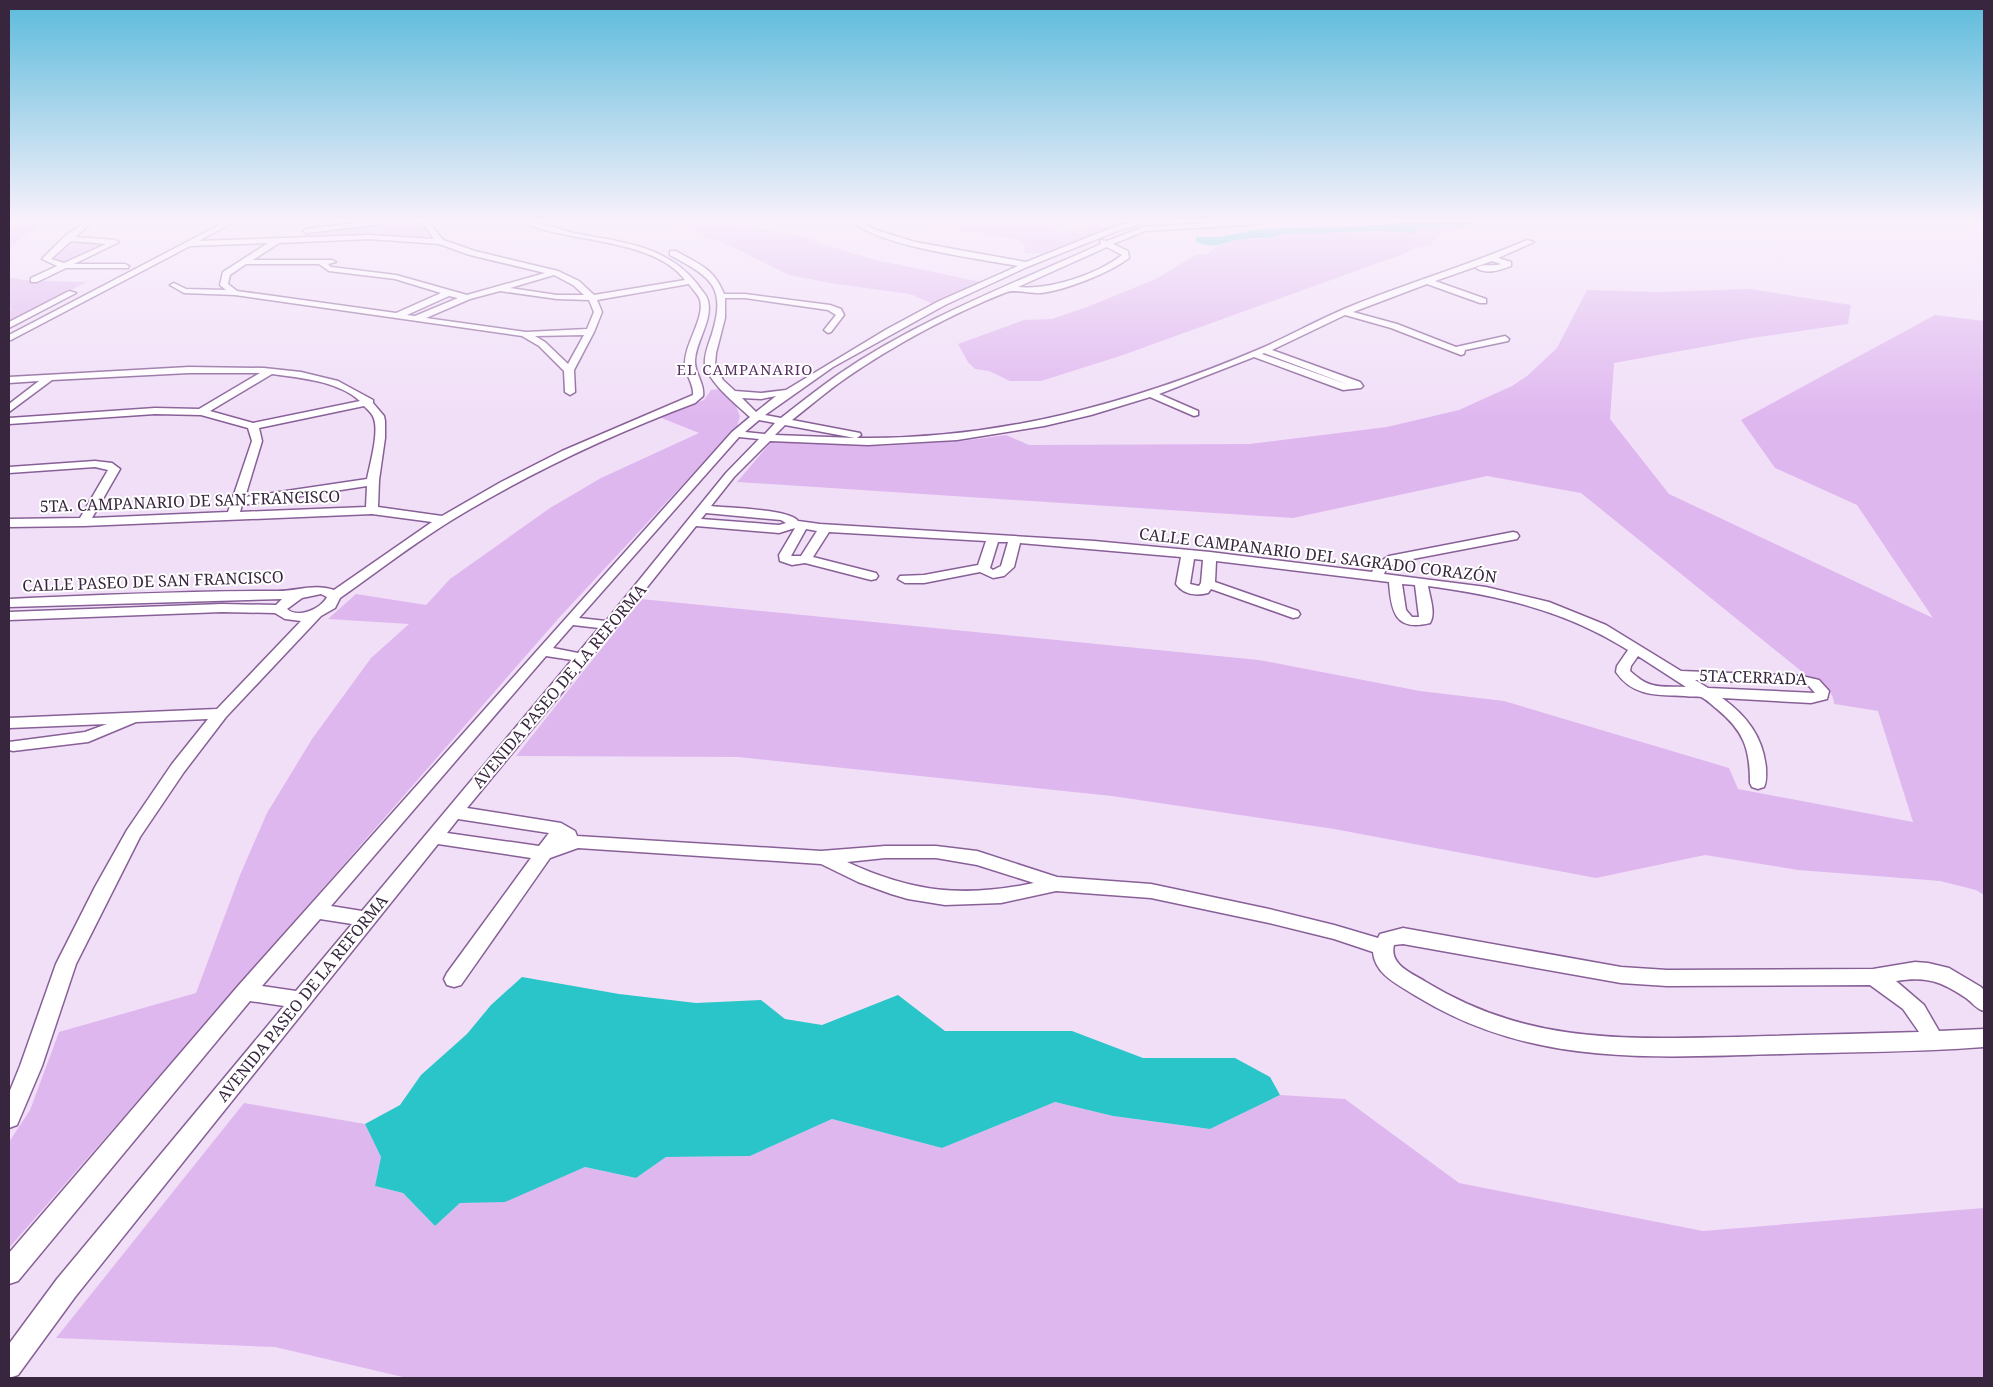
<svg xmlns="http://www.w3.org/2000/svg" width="1993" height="1387" font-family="'Noto Serif',serif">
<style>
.green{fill:#dfb7ef}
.water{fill:#29c5c8}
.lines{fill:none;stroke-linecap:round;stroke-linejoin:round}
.minor-casing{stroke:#886097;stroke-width:3}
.minor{fill:#fff;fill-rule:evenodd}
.labels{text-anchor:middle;stroke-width:4;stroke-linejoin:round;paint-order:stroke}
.far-neighbourhood-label{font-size:15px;letter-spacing:1px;fill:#573164;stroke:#fff}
.street-label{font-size:16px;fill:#38263e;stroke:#fff}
</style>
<rect width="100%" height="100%" fill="#f1dff8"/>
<g class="green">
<polygon points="9,222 43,222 9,248"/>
<polygon points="394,222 421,222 429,235 419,238 372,235 298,236 332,228"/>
<polygon points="656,222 716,222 801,236 822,244 871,259 981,282 933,304 910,294 836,284 789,275 735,248 681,227"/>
<polygon points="919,222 1039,222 1060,233 1099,223 1107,229 1049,253 1025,253 1024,244 1017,239 956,231"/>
<polygon points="1462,226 1468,228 1439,234 1431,245 1414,248 1406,253 1120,356 1041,381 1010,381 989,371 975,369 968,362 958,344 1024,320 1052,319 1087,307 1156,279 1196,255 1207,254 1218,246 1242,239 1273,238 1282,234 1309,232 1380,231 1414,233 1414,229"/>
<polygon points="75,241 109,242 69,261 54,261 57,250"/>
<polygon points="9,278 34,281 87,282 9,321 9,311 12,309 9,307"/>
<path d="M1749,289L1851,305L1848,324L1752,338L1614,363L1610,419L1669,494L1933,618L1857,505L1775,468L1741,420L1935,315L1984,321V895L1976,890L1940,881L1798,870L1705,855L1596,878L1334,829L1112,796L738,757L516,756L641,599L1259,660L1420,691L1504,701L1729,768L1738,789L1913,822L1878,711L1834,704C1834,689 1818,682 1806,675L1581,493L1487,476L1293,518L737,482L771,442L882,446L962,441L1006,435L1029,445L1249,444L1387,427L1459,410L1512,386L1527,376L1557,348L1587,290L1658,292Z"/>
<polygon points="719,389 735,404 740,416 737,426 558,619 9,1248 9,1142 30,1110 59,1032 196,993 240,875 267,813 312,739 371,658 409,624 328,619 356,594 426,605 450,579 550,508 601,478 699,433 659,417 699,402 704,400 711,390"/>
<polygon points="1280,1095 1345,1099 1459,1183 1703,1231 1984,1208 1984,1378 407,1378 275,1347 56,1338 244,1103 365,1124 381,1157 375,1186 403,1193 435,1226 460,1203 505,1201 585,1167 636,1178 666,1157 750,1156 832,1119 942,1148 1055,1102 1113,1116 1210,1129"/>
</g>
<g class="water">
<path d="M1413,222H1467L1476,225L1414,229L1415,233L1380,231L1282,234C1269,240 1257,237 1243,239C1223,242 1216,250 1196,242V237H1219L1259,229L1362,226Z"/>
<polygon points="522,977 619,994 696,1003 761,1000 785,1019 822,1025 898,995 945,1031 1072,1031 1143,1058 1235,1058 1270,1077 1280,1095 1210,1129 1113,1116 1055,1102 942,1148 832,1119 750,1156 666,1157 636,1178 585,1167 505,1202 460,1203 435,1226 403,1193 375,1186 381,1157 365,1124 400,1105 421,1075 467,1034 491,1005"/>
</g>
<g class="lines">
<g class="minor-casing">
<g id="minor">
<path d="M85,222H92L75,237L115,240L119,242L74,264H125L129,266L128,268H66L37,282H31V278L57,266L42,259L64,237ZM71,241L106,244L64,263L51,259Z"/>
<path d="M225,222H233L199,241L370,235L434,239L422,222H429L443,240L475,251L558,271L579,281L594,295L685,280C660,246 596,242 558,233C547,231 534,228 526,222C542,222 557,229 573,233C621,242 667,245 698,285C701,290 707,295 708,301C713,320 696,341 695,360C694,373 705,383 703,396L695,403C610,435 529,473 452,520C413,544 377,572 340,598L335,608L321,616L226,717L184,772L140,837L76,964L42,1066L17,1125L9,1128V1093L20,1066L56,964L95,887L127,830L172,764L208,719L136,722L88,742L13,751L9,750V742L85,732L107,724L9,728V718L217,709L301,621L285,619L275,613L222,612L9,620V612L222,604L276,605L282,599L9,607V599C98,595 188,591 278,591C297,591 315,583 334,590L432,522L372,514L84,526L9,527V519L80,518L108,470L95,467L9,473V467L95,461L112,463L120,469L92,518L228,512L252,441L248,428L201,415L155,414L9,424V418L155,408L199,409L260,373H189L52,380L9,412V404L39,381L9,383V377L189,367L264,368L301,372L338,381L373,400V403L384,416L385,421V438L379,480L378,507L442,516L501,482L562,451L693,395C694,384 686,376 685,365C684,344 705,319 700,300C698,294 692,289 689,284L597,300L602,312L594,332L574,370L575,392L570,395L565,392L564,371L539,346L522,336L235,295L184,293L170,285L174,283L186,289L226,290L220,285L223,272L268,243L190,246L9,341V335ZM370,239L439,244L470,255L545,273L467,295L396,275L331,267L328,264L336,262L332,260H253L279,243ZM246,264H319L329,271L395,279L441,293L396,313L237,291L228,284L230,275ZM554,275L573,285L584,295H557L510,288ZM500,291L557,299L589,300L594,312L587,329L526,332L426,318L470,299ZM449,296L458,298L415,316L407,315ZM584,335L568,364L545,342L535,336ZM272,374C301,378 338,381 360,401L253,423L210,411ZM364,406C368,410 373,414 374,419C379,433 370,464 367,479L245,497L262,441L259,428ZM367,486L366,507L240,512L242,505ZM321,594L327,597C321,609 298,619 287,609L302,598Z"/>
<polygon points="364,222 383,222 380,224 307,233 303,231 307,229"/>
<path d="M854,222H862L876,230L915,242L1026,262L1119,225L1137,222L1141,224L1117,231L1027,267L945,305L833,367L765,415L781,418C800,403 819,388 839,374C919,319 1013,284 1101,244L1100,240L1107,241L1144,227L1227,222H1264L1261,224L1145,231L1113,244L1128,251L1129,258C1109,273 1066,290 1041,293C1031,294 1016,289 1007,292C953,313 894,345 846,378C827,391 810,406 792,420L860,433L861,435L857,438C999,440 1133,403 1262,348C1289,336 1316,321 1344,309C1404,284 1467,266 1527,240L1534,242L1498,258L1511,262V266C1500,270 1487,275 1476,268C1482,263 1493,267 1501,264L1492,261L1435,281L1486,299V303H1480L1427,284L1353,312L1397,324L1456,347L1505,336L1509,339L1508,341L1465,350L1464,354L1461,355L1391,328L1345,315L1272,350L1360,382L1363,386L1361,388L1343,390L1254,357L1159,394L1198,411V415L1194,416L1150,397L1091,415L1044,426L957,440L868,445L770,441L734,477L711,506C727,508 790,509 798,521L820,524L1094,541L1210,552L1372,572L1376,564L1389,556L1513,532L1517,533L1519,536L1517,539L1397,562L1386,569L1384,574L1486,587L1549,602L1606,625L1681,671L1802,676L1819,680L1829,691L1827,699L1811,703L1722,698C1747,716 1763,737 1766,768C1766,775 1767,781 1764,787L1758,789L1752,787L1750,783C1750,749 1744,731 1717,709C1712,705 1706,699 1701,697C1697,696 1690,697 1685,696C1658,695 1633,697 1616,672L1617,666L1628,650C1564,610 1501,596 1428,586C1430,598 1436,613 1430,623C1395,632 1391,611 1389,582L1216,561L1215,582L1298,611L1300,614L1298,617L1293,618L1211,589L1208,593C1196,596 1184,595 1176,584L1181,557L1020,543L1014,567L1004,576L993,578L980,572L924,583H905L898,579L900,576L924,575L978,565L986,541L829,532L813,557L876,573L878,576L876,579L871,580L805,563L792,565L780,561L779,555L795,528L779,533L696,526L588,661L467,808L561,823L575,831L577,836L821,851L885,846H936L977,851L1057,877L1151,884L1269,909L1334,925L1378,938L1380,934L1403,928L1621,967L1667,970L1873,969L1915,962L1928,963L1949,968L1981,987L1984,990V1011C1976,1009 1973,1003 1966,998C1941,981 1926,976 1896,981L1924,1005L1939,1031L1984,1029V1047C1918,1052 1851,1052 1784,1054C1652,1057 1533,1068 1416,996C1399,985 1375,975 1373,952L1334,939L1269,923L1151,898L1056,891L1001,903L945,905L908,899L891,894L858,882L821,864L578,848L550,858L461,985L454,987L447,985L444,979L447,973L531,858L438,844L75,1297L18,1375L9,1378V1344L57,1279L284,1006L250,1001L18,1281L9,1284V1253L238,986L732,432L750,417C737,405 708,382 705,364C704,355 709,343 712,334C727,285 710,277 670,255V251H676C699,265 713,267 724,294H745L830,305L841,309L844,315L831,332L828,333L824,330L836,315L828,310L745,298H725V318L716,353L715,365L723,380L735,391L761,393L786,390L887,329L939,301L1018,266C980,259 878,246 854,222ZM1107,247L1122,255C1096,275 1050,290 1018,287ZM1264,353L1349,385L1262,354ZM776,396L756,412L742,398L761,399ZM759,420L775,423L765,434L745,432ZM785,425L855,438L775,435ZM739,437L759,439L726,473L606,621L579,618ZM706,513L781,520L786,523L779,525L701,519ZM806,529L817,531L801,556H791ZM998,542H1008L1001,566L993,570L990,568ZM1194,559L1203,560L1201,583L1199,586L1190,584ZM1402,584L1415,585L1419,617H1412L1406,610ZM573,625L599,628L578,653L553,648ZM546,656L572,660L362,911L331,906ZM1638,656L1686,687C1659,686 1651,690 1630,671L1631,666ZM1695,680L1802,684L1809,686L1815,693L1708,688ZM458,819L549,833L539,846L447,833ZM885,858H936L977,865L1034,883C964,898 912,892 847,862ZM320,919L352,924L296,991L262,986ZM1403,944L1621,983L1667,986L1870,985L1903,1009L1919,1032C1858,1034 1797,1035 1737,1037C1622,1039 1528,1044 1426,982C1412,973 1389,965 1394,945Z"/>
<polygon points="69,291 76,293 9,328 9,322"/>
</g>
</g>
<use href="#minor" class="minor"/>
</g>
<linearGradient id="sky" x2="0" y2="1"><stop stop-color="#5bbbdb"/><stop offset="0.53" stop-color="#f9f1fc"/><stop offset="1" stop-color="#f9f1fc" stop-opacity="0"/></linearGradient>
<rect width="1993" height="416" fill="url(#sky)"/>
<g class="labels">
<g class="far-neighbourhood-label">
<text x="745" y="375">EL CAMPANARIO</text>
</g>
<g class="street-label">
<text transform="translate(190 501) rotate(-2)" y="6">5TA. CAMPANARIO DE SAN FRANCISCO</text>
<text transform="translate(1318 555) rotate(7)" y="6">CALLE CAMPANARIO DEL SAGRADO CORAZÓN</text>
<text transform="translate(153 581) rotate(-2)" y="6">CALLE PASEO DE SAN FRANCISCO</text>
<text transform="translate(1753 677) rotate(2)" y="6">5TA CERRADA</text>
<text transform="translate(559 686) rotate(-50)" y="6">AVENIDA PASEO DE LA REFORMA</text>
<text transform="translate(302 998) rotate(-51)" y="6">AVENIDA PASEO DE LA REFORMA</text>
</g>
</g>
<rect width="1993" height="1387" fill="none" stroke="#38263e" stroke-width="20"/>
</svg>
